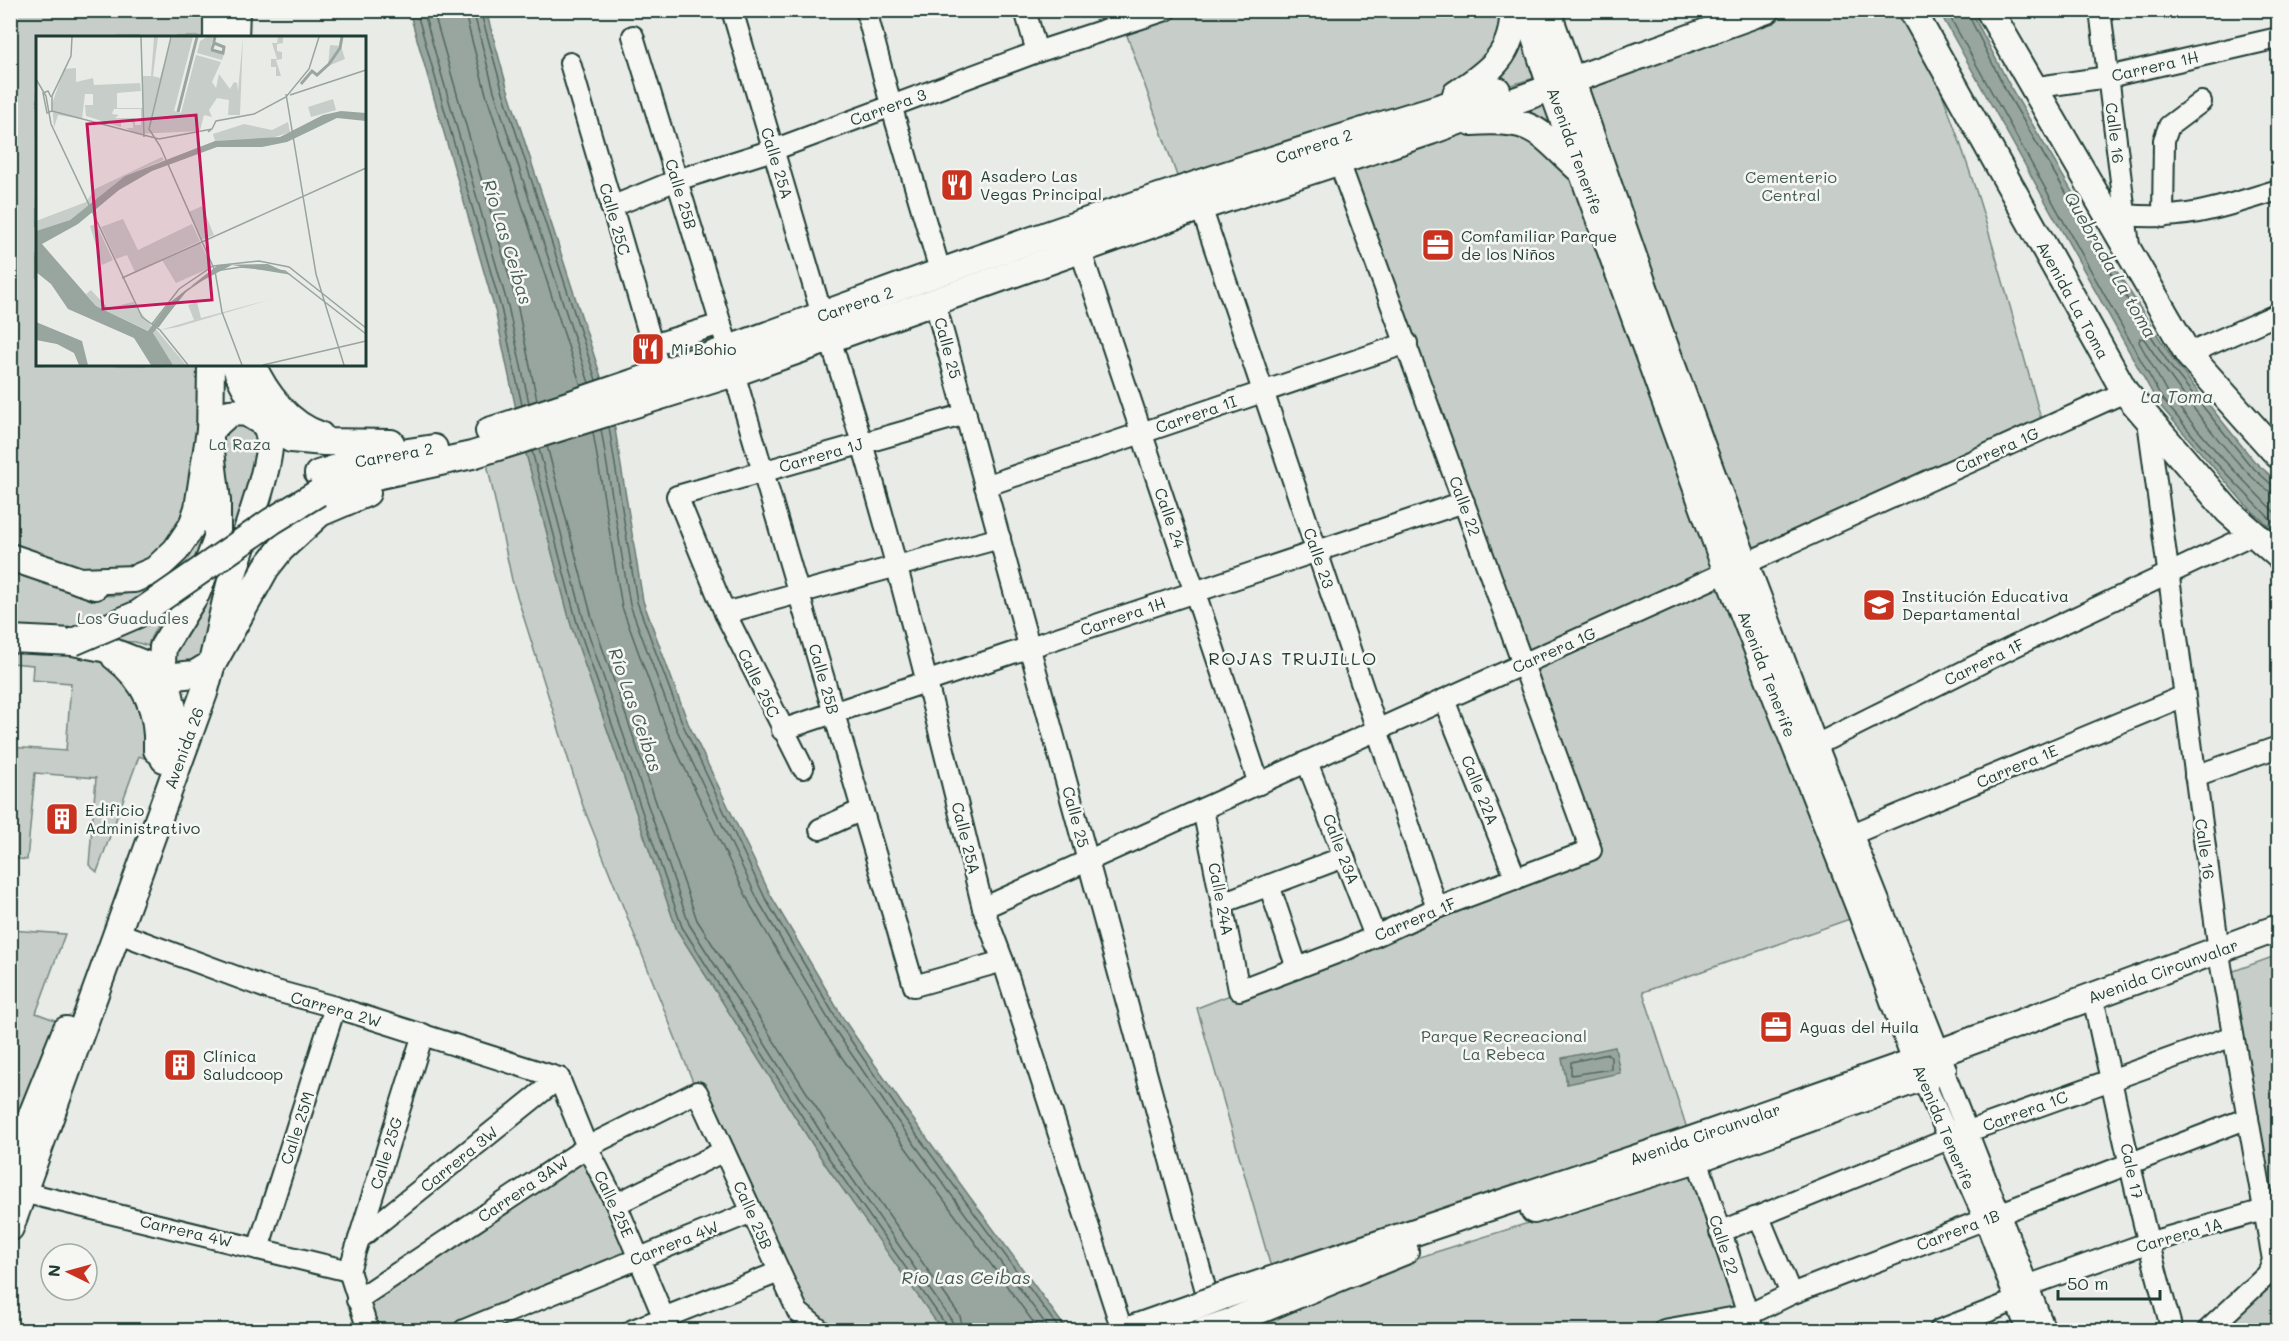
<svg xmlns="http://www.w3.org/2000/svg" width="2289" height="1341" font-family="Mali,sans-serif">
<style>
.green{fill:#c7cec9;stroke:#73867e;stroke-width:1.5}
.water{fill:#99a6a0;stroke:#687c75;stroke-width:1.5}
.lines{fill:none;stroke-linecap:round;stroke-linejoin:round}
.shore{stroke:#50675f;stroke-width:1.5}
.minor-casing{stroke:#1f3d34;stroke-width:24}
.major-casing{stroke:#1f3d34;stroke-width:30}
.minor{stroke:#f6f6f2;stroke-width:20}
.major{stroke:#f6f6f2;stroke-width:26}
.major-bridge-casing{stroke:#1f3d34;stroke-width:30;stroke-linecap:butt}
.major-bridge{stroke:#f6f6f2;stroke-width:26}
.labels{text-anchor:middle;stroke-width:5;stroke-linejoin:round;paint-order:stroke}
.street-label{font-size:16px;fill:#1f3d34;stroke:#f6f6f2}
.poi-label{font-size:16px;fill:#1f3d34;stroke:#f6f6f2;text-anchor:start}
.park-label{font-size:16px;fill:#415a52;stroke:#f6f6f2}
.water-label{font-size:18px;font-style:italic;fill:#445c54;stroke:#f6f6f2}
.neighbourhood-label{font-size:18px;letter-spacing:1.5px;fill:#1f3d34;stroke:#f6f6f2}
.inset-river{fill:none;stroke:#99a6a0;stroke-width:3}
.inset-road{fill:none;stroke:#98a59f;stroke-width:1.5}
.view{fill:#c2185b;fill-opacity:0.15;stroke:#c2185b;stroke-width:3}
.inset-edge{fill:none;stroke:#1f3d34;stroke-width:3}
</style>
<rect width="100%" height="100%" fill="#e9ebe7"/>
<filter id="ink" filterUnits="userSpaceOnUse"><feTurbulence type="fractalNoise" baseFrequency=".0167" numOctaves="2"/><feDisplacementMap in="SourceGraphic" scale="12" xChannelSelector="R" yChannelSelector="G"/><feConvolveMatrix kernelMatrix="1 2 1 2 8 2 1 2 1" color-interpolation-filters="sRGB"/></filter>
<g filter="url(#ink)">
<g class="green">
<polygon points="1166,10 1526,11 1547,74 1354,133 1182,190 1123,24"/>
<path d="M11,11H207L206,37L38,38V364L203,365L204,484L176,550L95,595C152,601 171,569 205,531C198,554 190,577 178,598C168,614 153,626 148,646L135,642L77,640L122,665L162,765L139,756L97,872L89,865L96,778L35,773L27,860L11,858V747L66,751L71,683L32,680L33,665L11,663Z"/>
<path d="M1763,11H1907C1968,141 2004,284 2042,423L1747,565L1571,80Z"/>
<polygon points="1551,86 1861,915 1643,992 1690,1138 1274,1278 1197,1008 1598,850 1339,162"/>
<polygon points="229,424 252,424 261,447 206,653 187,667 175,663 173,655 228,536 231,515 220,435"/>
<polygon points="523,442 571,625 677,930 823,1161 945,1330 816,1330 697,1092 583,806 512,580 485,454"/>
<polygon points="10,930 65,934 36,1013 68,1025 10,1165"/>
<polygon points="2278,955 2278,1263 2228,973"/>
<polygon points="592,1148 637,1257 463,1330 370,1330 359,1300"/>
<polygon points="1694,1171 1745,1312 1657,1330 1253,1330 1404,1262"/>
<polygon points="2278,1281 2278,1330 2216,1330"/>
</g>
<g class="water">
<polygon points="409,11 486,11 507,87 612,411 643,601 688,723 771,896 844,1020 902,1104 1067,1330 942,1330 823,1161 677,930 571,625 523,442 495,310"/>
<polygon points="1939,11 1971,11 2011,88 2087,217 2105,253 2176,364 2254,461 2278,482 2278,535 2244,503 2158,403"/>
<polygon points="1615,1047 1620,1073 1567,1084 1562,1058"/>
</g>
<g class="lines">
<g class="shore">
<polyline points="416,10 501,308 522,405"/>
<polyline points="423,10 508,306 529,403"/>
<polyline points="433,10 517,304 537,400"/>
<polyline points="464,10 486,94 581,386"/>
<polyline points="473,10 494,91 589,383"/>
<polyline points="480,10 502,89 596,380"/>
<polyline points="1946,10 2163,400 2216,463 2278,527"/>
<polyline points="1966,10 2006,91 2082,220 2100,256 2171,367 2250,465 2272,485 2278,486"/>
<polyline points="609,427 637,602 683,725 765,898 839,1023 897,1108 1060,1330"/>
<polyline points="601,429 630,605 676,728 759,902 833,1027 891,1112 1050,1330"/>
<polyline points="593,432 622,607 667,731 751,906 825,1033 884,1118 1039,1330"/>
<polyline points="547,446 592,618 697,920 842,1148 960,1316 963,1330"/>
<polyline points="539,449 584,621 689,924 834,1153 952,1321 954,1330"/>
<polyline points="532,451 577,623 682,927 828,1157 946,1325 947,1330"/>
<path d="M2278,494C2250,492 2162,366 2144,339L2140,338L2139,342L2169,396L2222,458L2278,516"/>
<polygon points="1608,1054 1611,1057 1611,1069 1571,1075 1571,1062"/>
</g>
<g class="minor-casing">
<g id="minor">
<polyline points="732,10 822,315"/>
<polyline points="866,10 891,105 941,274"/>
<polyline points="1025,10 1037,52"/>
<polyline points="2100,10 2129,246"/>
<polyline points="633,36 729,351"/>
<polyline points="570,63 661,375"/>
<polyline points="2031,88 2108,77 2278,38"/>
<polyline points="611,207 677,180 773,150 1037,52 1166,10"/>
<polyline points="1201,207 1437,908"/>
<path d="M2126,215C2185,221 2223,207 2278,190"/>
<polyline points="2163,217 2164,140 2169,126 2201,102"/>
<polyline points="1081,252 1259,784"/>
<polyline points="935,303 1212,1313"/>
<path d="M830,339C890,526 936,717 983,908L1003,961L1122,1330"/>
<polyline points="652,345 721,324"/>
<polyline points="2188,354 2278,314"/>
<polyline points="734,373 914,986 1003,961"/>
<polyline points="2148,421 2221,966 2273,1260 2268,1274 2208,1330"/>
<polyline points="985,486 1407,343"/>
<polyline points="725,613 1000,538"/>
<polyline points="1444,700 1516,879"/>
<polyline points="782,730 1464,502"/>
<polyline points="1814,746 2015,646 2253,534"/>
<polyline points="1307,762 1375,936"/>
<polyline points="803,768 725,613 677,496 966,414"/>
<polyline points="2195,776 2278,747"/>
<polyline points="1203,809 1239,990 1347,949 1437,908 1591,850 1339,162"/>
<polyline points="820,829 862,810"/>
<polyline points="1850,835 2184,696"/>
<polyline points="1269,885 1297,968"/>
<polyline points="1222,903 1344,857"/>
<polyline points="983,908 2125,392"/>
<polyline points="116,932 269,989 335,1007 559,1078"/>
<path d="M2096,1011C2119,1118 2142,1225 2172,1330"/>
<polyline points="1943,1070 2045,1330"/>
<polyline points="1922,1077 1985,1220 2027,1330"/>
<polyline points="559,1078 587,1147 616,1204 669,1330"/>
<polyline points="1697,1159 1753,1330"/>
<polyline points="10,1189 349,1271"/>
<polyline points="616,1204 724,1151"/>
<polyline points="1759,1217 1791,1294"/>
<polyline points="1720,1232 1966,1132 2233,1036"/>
<polyline points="359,1239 559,1078"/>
<polyline points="258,1249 335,1007"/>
<polyline points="349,1271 423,1034"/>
<polyline points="349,1271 368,1330"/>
<polyline points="2027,1286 2147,1243 2264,1210"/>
<polyline points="357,1300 587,1147 697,1092 798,1312 820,1330"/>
<polyline points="464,1330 752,1212"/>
<polyline points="633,1330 779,1272"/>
<polyline points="1664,1330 1748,1315 1791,1294 2248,1118"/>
<polyline points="1940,1330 2015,1301"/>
</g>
</g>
<g class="major-casing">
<g id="major">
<polyline points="1526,10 1547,74 1727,572 1862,914 1922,1077"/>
<polyline points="1547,10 1660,333 1745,564 1814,746 1943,1070"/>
<polyline points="1912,10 2125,392 2228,511 2278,555"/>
<polyline points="1989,10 2188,354 2278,455"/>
<polyline points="217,38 217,10"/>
<polyline points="235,38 236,10"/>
<path d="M1456,94C1488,73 1515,54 1513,10"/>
<path d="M1472,122C1534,118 1536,129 1578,168"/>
<path d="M252,364C265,394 289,425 320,435"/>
<path d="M489,431C601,395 712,356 822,315C1045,233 1270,158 1497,90"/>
<polyline points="318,474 369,458 434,448"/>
<polyline points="318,493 348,482 472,455 734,373 1201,207 1431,131 1767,10"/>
<polyline points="10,557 95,586"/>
<polyline points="80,581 134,579 155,570 176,550 192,526 198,508 210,430 229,413 245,412 291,439 324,442 391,443"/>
<polyline points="10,639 73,642 103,648 175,676 195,674 213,663 266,568 281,549 320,513 367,493"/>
<path d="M115,657C146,681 159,710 157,750"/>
<polyline points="164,759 173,727 173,709 162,661 163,647 197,592 217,539 217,501 210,443 211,364"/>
<polyline points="10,1169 66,1030"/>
<polyline points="1534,1210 1697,1159 1937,1072"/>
<path d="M10,1228L204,693C215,656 221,618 231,581C239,550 274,462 269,435C264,412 242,389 235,364"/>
<polyline points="1223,1296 1691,1140 1936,1054 2278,928"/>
<polyline points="1230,1322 1405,1251"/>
<polyline points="1129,1330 1194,1307"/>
</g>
</g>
<use href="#minor" class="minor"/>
<use href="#major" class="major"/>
<g class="major-bridge-casing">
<g id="major-bridge">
<polyline points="73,642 138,614 272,521 318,493"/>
<polyline points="1194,1307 1223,1296"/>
<polyline points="1206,1330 1230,1322"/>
</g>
</g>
<use href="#major-bridge" class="major-bridge"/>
</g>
</g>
<defs>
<g id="restaurant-square" transform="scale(1.725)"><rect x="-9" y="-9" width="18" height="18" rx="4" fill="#c8321e" stroke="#f6f6f2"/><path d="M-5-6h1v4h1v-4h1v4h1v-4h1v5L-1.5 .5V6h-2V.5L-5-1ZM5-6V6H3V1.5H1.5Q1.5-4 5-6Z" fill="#fff"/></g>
<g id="office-square" transform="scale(1.725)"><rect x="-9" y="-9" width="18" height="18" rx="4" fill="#c8321e" stroke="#f6f6f2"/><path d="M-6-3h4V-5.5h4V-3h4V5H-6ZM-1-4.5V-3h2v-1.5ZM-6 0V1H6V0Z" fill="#fff"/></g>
<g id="school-square" transform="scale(1.725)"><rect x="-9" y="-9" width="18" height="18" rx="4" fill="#c8321e" stroke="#f6f6f2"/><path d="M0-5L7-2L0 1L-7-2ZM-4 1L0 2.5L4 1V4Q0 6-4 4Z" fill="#fff"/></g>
<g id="building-square" transform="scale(1.725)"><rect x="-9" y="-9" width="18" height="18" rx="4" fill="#c8321e" stroke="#f6f6f2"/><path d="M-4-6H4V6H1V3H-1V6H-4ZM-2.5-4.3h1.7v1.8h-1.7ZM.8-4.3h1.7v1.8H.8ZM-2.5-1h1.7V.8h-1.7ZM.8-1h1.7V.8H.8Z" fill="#fff"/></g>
</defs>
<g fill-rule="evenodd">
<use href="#restaurant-square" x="957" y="185"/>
<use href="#office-square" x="1438" y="245"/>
<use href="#restaurant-square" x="648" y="349"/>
<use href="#school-square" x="1879" y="605"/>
<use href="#building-square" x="62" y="819"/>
<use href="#office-square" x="1776" y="1027"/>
<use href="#building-square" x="180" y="1065"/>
</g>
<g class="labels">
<g class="street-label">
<text transform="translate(2155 66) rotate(-13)" y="6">Carrera 1H</text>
<text transform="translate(888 107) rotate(-20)" y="6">Carrera 3</text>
<text transform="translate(2115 133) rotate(83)" y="6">Calle 16</text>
<text transform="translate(1314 146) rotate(-18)" y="6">Carrera 2</text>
<text transform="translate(1575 151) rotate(70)" y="6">Avenida Tenerife</text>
<text transform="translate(777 163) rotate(73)" y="6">Calle 25A</text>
<text transform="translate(681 194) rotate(73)" y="6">Calle 25B</text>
<text transform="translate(615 219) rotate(74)" y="6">Calle 25C</text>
<text transform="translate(2073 300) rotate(61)" y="6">Avenida La Toma</text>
<text transform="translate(855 304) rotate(-19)" y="6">Carrera 2</text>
<text transform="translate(948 348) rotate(75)" y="6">Calle 25</text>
<text transform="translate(1196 414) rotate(-19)" y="6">Carrera 1I</text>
<text transform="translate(1997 450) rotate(-24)" y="6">Carrera 1G</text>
<text transform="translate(394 455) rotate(-10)" y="6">Carrera 2</text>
<text transform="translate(821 455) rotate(-16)" y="6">Carrera 1J</text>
<text transform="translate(1465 506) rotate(70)" y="6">Calle 22</text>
<text transform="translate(1170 518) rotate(71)" y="6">Calle 24</text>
<text transform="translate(1319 558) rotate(71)" y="6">Calle 23</text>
<text transform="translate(1123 616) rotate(-19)" y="6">Carrera 1H</text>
<text transform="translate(1554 650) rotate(-24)" y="6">Carrera 1G</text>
<text transform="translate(1984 662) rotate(-26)" y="6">Carrera 1F</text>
<text transform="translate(1767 674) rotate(69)" y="6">Avenida Tenerife</text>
<text transform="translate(824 679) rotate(74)" y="6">Calle 25B</text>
<text transform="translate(759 683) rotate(64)" y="6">Calle 25C</text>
<text transform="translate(184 748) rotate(-70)" y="6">Avenida 26</text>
<text transform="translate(2017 766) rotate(-23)" y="6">Carrera 1E</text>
<text transform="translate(1480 790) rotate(68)" y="6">Calle 22A</text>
<text transform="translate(1076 817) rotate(75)" y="6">Calle 25</text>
<text transform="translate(966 838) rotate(76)" y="6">Calle 25A</text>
<text transform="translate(1341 849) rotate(69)" y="6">Calle 23A</text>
<text transform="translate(2205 849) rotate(82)" y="6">Calle 16</text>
<text transform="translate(1221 899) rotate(79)" y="6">Calle 24A</text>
<text transform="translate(1415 919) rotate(-23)" y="6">Carrera 1F</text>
<text transform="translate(2163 971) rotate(-20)" y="6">Avenida Circunvalar</text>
<text transform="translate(336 1009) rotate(16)" y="6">Carrera 2W</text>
<text transform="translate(2025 1111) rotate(-20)" y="6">Carrera 1C</text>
<text transform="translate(1944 1127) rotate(67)" y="6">Avenida Tenerife</text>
<text transform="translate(297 1128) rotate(-72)" y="6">Calle 25M</text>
<text transform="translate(1705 1134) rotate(-19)" y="6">Avenida Circunvalar</text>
<text transform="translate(386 1153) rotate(-73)" y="6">Calle 25G</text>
<text transform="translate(459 1159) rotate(-39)" y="6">Carrera 3W</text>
<text transform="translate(2132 1171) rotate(78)" y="6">Cale 17</text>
<text transform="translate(523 1189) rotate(-34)" y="6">Carrera 3AW</text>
<text transform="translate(614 1204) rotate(65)" y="6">Calle 25E</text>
<text transform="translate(753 1215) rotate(66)" y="6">Calle 25B</text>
<text transform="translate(1958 1230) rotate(-21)" y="6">Carrera 1B</text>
<text transform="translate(186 1231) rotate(13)" y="6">Carrera 4W</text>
<text transform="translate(2179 1235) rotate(-16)" y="6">Carrera 1A</text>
<text transform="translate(674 1243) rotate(-22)" y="6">Carrera 4W</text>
<text transform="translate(1724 1245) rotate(72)" y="6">Calle 22</text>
</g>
<g class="poi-label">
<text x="980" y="182">Asadero Las<tspan x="980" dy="18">Vegas Principal</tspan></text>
<text x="1461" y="242">Comfamiliar Parque<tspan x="1461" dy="18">de los Niños</tspan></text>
<text x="671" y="355">Mi Bohio</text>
<text x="1902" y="602">Institución Educativa<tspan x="1902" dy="18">Departamental</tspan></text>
<text x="85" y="816">Edificio<tspan x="85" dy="18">Administrativo</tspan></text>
<text x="1799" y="1033">Aguas del Huila</text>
<text x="203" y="1062">Clínica<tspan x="203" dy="18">Saludcoop</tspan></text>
</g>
<g class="park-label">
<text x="1791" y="183">Cementerio<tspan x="1791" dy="18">Central</tspan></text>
<text x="240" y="450">La Raza</text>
<text x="133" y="624">Los Guaduales</text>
<text x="1504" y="1042">Parque Recreacional<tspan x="1504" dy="18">La Rebeca</tspan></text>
</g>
<g class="water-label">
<text transform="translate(507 242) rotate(73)" y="6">Río Las Ceibas</text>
<text transform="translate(2110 265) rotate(60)" y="6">Quebrada La toma</text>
<text x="2177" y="403">La Toma</text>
<text transform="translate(635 710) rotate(71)" y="6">Río Las Ceibas</text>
<text x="966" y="1284">Río Las Ceibas</text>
</g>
<g class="neighbourhood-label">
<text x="1293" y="665">ROJAS TRUJILLO</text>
</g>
</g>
<g transform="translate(36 36)">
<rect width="330" height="330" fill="#e9ebe7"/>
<path d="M118,1H122L117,40L124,42L136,1H157L138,75L145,77L160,19L185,26L176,46L180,52L183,38L194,53L198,46L201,47L202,55L207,1L204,79H192L193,64L181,62L173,74L176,81L168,79L164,95L101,98L90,92H97V87L90,84H85V91L50,80L49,69H57V58H49L46,83L22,79L18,92L16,68L28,33L40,32V46L57,42L58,49L104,47L105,55L81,57V72H107L106,40H115ZM78,73H105V89H99V82H79L83,79L76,78ZM171,1H177L174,15L188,18L186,24L161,17L164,5ZM242,1H247V7L241,8V15L246,16V23L240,24L245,40H240V31H235V23H241L236,7H241ZM294,9L305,10L309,23L292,30ZM297,63L300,74L275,81L272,71ZM252,86L254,96L233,103L179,105L177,98L208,88L236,94ZM126,121L128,124L89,140L34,184L0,195V185L50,166L59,153ZM166,170L178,199L165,204L153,176ZM87,183L102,214L156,188L164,205L99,236L91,219L80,223L65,191ZM60,188L77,224L66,229L54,190ZM164,206L176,231L140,247L126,224ZM55,254L72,272L97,266L116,291L113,295L60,270L50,258ZM236,263L142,291L124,294L158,284L152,269L161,266L165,282ZM119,292L150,329H137L117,298Z" fill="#c7cec9" fill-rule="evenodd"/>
<path d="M305,75L330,77V85L301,82L251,106L226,111H181L116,135L83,154L42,188L6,208L60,270L112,295L132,268L182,229L232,228L256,239L196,229L154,251L117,297L137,329H115L98,302L32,273L15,248L0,236V195L34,184L89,140L179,105L244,101L287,79ZM0,286L46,305L52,329H43L38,317L21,308L0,304Z" fill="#99a6a0"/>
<path class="inset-river" d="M178,7L188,11L187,17L176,14V13L178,7V5L179,1M265,48L276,35L281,39L293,28L304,12L306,1M142,76L161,1"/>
<path class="inset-road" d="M105,1L108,101M135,1L113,93L124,110L179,235L186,276L206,329M0,43L10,60L15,88L106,281L124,294L152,329M250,58L280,238L308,329M254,59L330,34M15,61L12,55L7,57L11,77L16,75V60L35,20L36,1M16,75L123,103L176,93L172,96M176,93L180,85L218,78L250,61L273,33L283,1M86,242L330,132M116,288L143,253L177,230L223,225L253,231L330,292M122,291L146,258L179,235L205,231L249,235L330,298M227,329L330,305"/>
<path class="view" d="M160,79L176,264L67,273L51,88Z"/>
<rect width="330" height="330" class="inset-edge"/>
</g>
<rect width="2289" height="1341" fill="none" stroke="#f6f6f2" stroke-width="36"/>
<rect x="18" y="18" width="2253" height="1305" fill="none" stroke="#1f3d34" stroke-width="2" filter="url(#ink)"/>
<g transform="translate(69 1272) rotate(275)"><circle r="28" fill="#f6f6f2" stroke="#a0aca6" stroke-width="1.5"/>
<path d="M0-4.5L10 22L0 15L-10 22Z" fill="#c8321e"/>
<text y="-9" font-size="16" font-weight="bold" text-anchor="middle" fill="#1f3d34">N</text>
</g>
<path d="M2058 1290v9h102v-9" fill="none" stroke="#1f3d34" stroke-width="3"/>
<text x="2067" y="1290" font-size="18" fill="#1f3d34" stroke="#f6f6f2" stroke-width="4.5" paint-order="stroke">50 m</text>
</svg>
